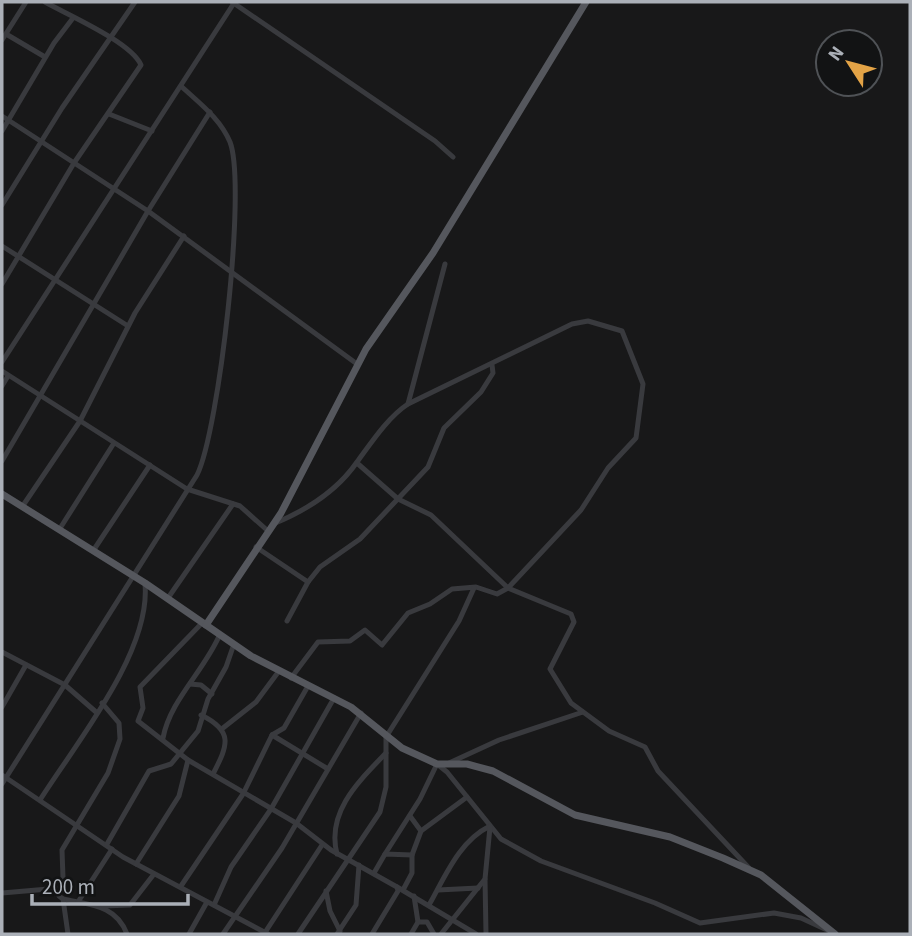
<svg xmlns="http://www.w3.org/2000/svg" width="912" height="936" font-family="'Source Sans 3',sans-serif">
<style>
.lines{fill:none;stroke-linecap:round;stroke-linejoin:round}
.minor{stroke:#393a3e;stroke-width:5}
.major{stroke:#55575d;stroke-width:7}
</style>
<rect width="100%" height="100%" fill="#181819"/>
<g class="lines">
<g class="minor">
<polyline points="232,2 435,141 453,157"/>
<polyline points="6,34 45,57"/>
<polyline points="2,40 26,2"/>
<polyline points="210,112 148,211 357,364"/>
<polyline points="109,114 152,131"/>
<polyline points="2,116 148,211 2,461"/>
<polyline points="2,131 54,43 73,18"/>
<polyline points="2,205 62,108 135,2"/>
<polyline points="2,246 128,326"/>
<path d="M2,284L74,163L141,65C131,42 68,15 45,2"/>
<polyline points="2,362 234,3"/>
<polyline points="2,371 187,489 240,506 268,531"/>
<polyline points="2,386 8,376"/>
<polyline points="357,463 398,499 431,515 508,588 571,614 574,622 550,669 571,703 609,731 645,747 658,771 749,868"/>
<polyline points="22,507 80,421 135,313 184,236"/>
<path d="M273,524C305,511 337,491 357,462C371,443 388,417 408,404L445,264"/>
<polyline points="59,530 114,443"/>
<polyline points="256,547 308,582 287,621"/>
<polyline points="93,551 150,465"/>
<polyline points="308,582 320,567 360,539 428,467 444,428 481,392 493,373 492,365"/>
<polyline points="168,598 233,504"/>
<polyline points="203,622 140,687 143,708 138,721 188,760 296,823 331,850 397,887 398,891 372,934"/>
<polyline points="2,652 65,685 96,712"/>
<polyline points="291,678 318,642 350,641 365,630 382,645 408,613 430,604 452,589 476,587 497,594 508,588 581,510 608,468 636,438 643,384 622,331 588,321 572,324 408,404"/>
<polyline points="190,684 201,685 212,694"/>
<polyline points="2,707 26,665"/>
<path d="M201,715C234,731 228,745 213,774"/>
<polyline points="223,728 256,702 279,671"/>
<polyline points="272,735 328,769"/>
<path d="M163,738C170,700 205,670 220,634"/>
<polyline points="449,763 499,740 583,712"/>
<polyline points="2,775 123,857 268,934"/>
<path d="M2,784L197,475C219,431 247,186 230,142C220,118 199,103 181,86"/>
<path d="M40,800C76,743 151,652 145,584"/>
<polyline points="410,816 421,831"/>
<polyline points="107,844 149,771 171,764 198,731 208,699 226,667 234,644"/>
<path d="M337,854C326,812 359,781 386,753"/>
<polyline points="385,854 420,799 437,764 447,772 501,839 541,861 655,903 700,923 774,913 801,918 827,930"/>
<polyline points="136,864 179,796 188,760"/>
<polyline points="374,873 385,854 412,855 421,831 467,797"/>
<polyline points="485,879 486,934"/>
<polyline points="181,886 243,794 272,735 284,728 308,686"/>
<polyline points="397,887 476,934"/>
<polyline points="403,890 412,873 412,855"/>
<polyline points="438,890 478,888"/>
<polyline points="326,891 330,911 340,931"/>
<polyline points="2,893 60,888"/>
<path d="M63,899C91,905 116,905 127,934"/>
<polyline points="78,902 112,849"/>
<polyline points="214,905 231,867 271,809 334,698"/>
<path d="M429,905C445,877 459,841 490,826"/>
<polyline points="103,906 130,905 154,874"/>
<polyline points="418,922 427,922 434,934"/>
<polyline points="68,934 63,899 59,896 63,878 62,850 108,773 120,739 119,723 102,703"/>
<polyline points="189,934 207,902"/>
<polyline points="223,934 282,848 361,713"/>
<polyline points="264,934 322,845"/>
<polyline points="298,934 380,812 386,787 386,737 459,621 474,588"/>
<polyline points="337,934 356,905 359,865"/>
<polyline points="411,934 418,922 414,896"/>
<polyline points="441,934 485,879 490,827"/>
</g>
<g class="major">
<polyline points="2,494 145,583 251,656 351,707 402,748 437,764 467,764 493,771 575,815 670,837 723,858 761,875 835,934"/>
<polyline points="206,625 281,513 366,349 433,253 586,2"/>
</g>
</g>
<rect width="912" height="936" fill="none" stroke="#abb0b8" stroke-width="7"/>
<g transform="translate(849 63) rotate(306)"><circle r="33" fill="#121314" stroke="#4f5256" stroke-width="2"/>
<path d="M0-5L12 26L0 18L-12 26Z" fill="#e3a346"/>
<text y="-10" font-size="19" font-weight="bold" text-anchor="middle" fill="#abb0b8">N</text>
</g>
<path d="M32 894v10h156v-10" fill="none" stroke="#abb0b8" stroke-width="3.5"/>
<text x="42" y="894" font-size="21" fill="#abb0b8" stroke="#121314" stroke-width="5" paint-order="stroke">200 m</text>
</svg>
